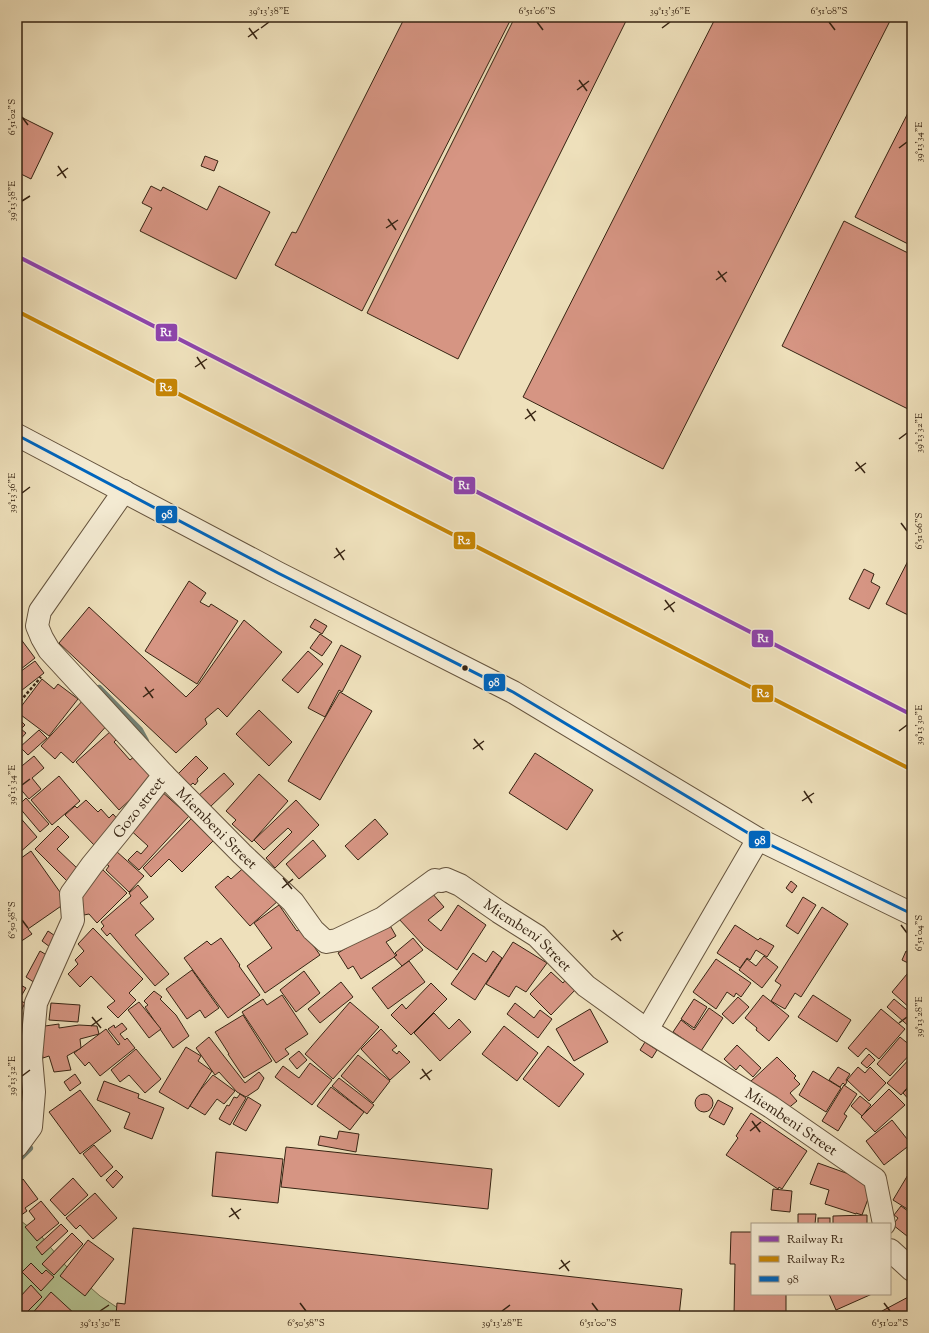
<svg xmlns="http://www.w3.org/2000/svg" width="929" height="1333" font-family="'Sorts Mill Goudy',serif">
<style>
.green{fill:#b5c392;stroke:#767452}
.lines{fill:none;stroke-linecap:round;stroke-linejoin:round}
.stream{stroke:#728073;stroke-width:8}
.building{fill:#d69583;stroke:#372413}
.minor-casing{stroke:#65533d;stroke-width:24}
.tertiary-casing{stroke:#65533d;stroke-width:24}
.path{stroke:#372413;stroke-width:2.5;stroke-dasharray:3 2;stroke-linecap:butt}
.minor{stroke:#f4ebd3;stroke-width:22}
.tertiary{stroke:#f4ebd3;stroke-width:22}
.bus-1-casing{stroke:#f4ebd3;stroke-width:6}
.bus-1{stroke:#0065bd;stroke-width:3}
.rail-1-casing{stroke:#f4ebd3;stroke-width:7}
.rail-2-casing{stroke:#f4ebd3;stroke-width:7}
.rail-1{stroke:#8e44ad;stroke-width:4}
.rail-2{stroke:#c78605;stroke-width:4}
.ticks{fill:none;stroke:#372413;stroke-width:1.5}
.bus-dot{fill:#372413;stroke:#f4ebd3;stroke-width:1.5}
.labels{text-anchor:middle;stroke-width:4;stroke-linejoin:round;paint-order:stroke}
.street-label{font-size:15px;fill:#372413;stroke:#f4ebd3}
.line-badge{stroke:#f4ebd3;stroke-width:1.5}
.badge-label{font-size:11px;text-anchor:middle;font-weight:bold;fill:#fff}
.neatline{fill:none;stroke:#372413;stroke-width:1.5}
.ticks-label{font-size:10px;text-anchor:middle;fill:#372413}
</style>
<rect width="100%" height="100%" fill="#eee0bb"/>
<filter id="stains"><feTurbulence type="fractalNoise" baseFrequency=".005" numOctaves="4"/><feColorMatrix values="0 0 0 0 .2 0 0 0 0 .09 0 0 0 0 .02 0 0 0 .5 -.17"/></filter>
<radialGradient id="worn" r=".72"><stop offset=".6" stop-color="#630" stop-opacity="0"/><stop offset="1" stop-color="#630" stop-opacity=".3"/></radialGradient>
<polygon class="green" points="17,1218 42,1237 66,1266 100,1296 130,1316 17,1316"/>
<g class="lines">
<g class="stream">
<polyline points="99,689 139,730 145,741"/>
<polyline points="17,1160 29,1148"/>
</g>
</g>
<g class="building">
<polygon points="405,17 512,17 362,311 275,265 292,232 296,233"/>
<polygon points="515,17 628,17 458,359 367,313"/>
<polygon points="716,17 892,17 663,469 523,397"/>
<polygon points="912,105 912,246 855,217"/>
<polygon points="17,115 53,133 31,179 17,172"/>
<polygon points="205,156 218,161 214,171 201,166"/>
<polygon points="151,186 161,191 163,187 207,210 219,186 270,212 236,279 140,231 152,208 142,203"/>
<polygon points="844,221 912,255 912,411 782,346"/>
<polygon points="912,553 912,617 886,604"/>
<polygon points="864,569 874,574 871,582 880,587 869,609 849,599"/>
<polygon points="189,581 206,593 200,602 209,607 211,604 238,621 197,684 145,651"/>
<polygon points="89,607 186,697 198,685 244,620 282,652 227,717 218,708 205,719 207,724 176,753 59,643"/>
<polygon points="315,619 327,626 322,634 310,627"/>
<polygon points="17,634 35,658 21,669 17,664"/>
<polygon points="320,634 332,642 322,656 310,648"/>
<polygon points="341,645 361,656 342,692 339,690 325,717 308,708"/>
<polygon points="308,651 323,664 298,693 282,680"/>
<polygon points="35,661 44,673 17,694 17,674"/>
<polygon points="42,679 54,689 58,684 78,699 49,736 17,712"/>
<polygon points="340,692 372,711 320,800 288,781"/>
<polygon points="85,698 110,722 73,763 61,752 55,759 41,746"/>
<polygon points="259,710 292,742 269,766 236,734"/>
<polygon points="17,717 25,725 21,729 26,733 17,743"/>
<polygon points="39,730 47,738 28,755 20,747"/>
<polygon points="111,731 118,738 114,742 130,760 135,756 155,777 119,810 76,762"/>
<polygon points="535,753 593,790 567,830 509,793"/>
<polygon points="34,756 44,768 32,778 41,789 29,799 17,785 17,770"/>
<polygon points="196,756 208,768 197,779 198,781 195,785 193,783 186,789 175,777"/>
<polygon points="224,773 234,784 209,808 198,796"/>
<polygon points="259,774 288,801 252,842 232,824 236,820 226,811"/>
<polygon points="59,776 80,801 52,825 31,800"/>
<polygon points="160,790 189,816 139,870 128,860 137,851 141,854 148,846 127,827"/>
<polygon points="26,798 49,824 40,832 18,806"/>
<polygon points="86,800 98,812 101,809 109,818 113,814 122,824 97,848 65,815 75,806 77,808"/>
<polygon points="296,800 319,825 275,868 266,858 292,832 288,828 264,850 254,840"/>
<polygon points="17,814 37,837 17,855"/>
<polygon points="191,819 213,841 182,872 169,859 151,877 143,868"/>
<polygon points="375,819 388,834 358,860 345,846"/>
<polygon points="58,826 69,837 57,849 78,869 67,881 35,849"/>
<polygon points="313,840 326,856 299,879 286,864"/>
<polygon points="31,851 67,902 28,929 32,934 17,944 17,861"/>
<polygon points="116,851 144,876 129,892 106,870 109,866 105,863"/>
<polygon points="248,864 279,900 250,926 215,887 228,876 231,879"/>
<polygon points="102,869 127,893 97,923 89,914 84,915 81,890"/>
<polygon points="791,881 797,886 792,893 786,888"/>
<polygon points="138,885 148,897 140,903 154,919 135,935 169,974 155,986 110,933 107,936 101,929 104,926 101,922 131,896 129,893"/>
<polygon points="432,893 444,907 428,920 441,931 458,905 486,925 457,970 424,946 398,918"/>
<polygon points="803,897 816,905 798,934 786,926"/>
<polygon points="279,905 297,931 301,928 320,955 265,993 247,966 272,948 254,923"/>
<polygon points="822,907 848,924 801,997 795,993 785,1009 771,1001 781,985 775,981"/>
<polygon points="388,922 396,936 386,942 396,956 361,979 353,966 348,969 338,953"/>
<polygon points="735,925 758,940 760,938 774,946 767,957 756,950 750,960 747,958 740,968 717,953"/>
<polygon points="93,928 143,979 129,993 136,1000 118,1018 107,1007 115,1001 91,976 80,987 68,974 78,964 75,960 84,951 78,944"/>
<polygon points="48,931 61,940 54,950 42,941"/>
<polygon points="221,938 240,965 239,966 260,995 228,1018 184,958 207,941 211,945"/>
<polygon points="413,938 423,950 402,966 394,957 397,955 395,953"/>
<polygon points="513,942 547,963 526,992 516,986 509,997 486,984"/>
<polygon points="40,951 50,957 35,983 26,977"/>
<polygon points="493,951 502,958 475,1000 451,984 473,953 486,962"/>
<polygon points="906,951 912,954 912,965 902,960"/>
<polygon points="764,956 778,967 762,988 739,970 747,959 756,966"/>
<polygon points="716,959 751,983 741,997 736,993 734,997 727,992 716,1009 693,992"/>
<polygon points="409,961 425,982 388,1009 372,988"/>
<polygon points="912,968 912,1010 892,992"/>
<polygon points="192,970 219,1008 205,1018 200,1010 187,1019 166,989"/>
<polygon points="304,971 320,993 296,1012 280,990"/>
<polygon points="551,972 563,983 567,978 577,988 551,1015 530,994"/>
<polygon points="341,982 353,997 320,1023 308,1009"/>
<polygon points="17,983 26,988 20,998 17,996"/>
<polygon points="431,983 447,999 411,1035 391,1015 402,1004 406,1009"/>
<polygon points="154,991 162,997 160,999 176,1015 189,1036 173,1048 145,1007 148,1005 144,1001"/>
<polygon points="282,995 308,1034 285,1049 289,1054 276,1063 242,1012 263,999 267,1005"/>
<polygon points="763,995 789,1016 769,1041 756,1030 757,1028 745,1018"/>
<polygon points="813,995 851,1020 837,1042 798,1017"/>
<polygon points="738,997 749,1007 733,1024 722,1014"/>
<polygon points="17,999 25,1003 17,1019"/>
<polygon points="694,999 707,1007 694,1028 681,1019"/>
<polygon points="894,999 912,1014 912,1029 887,1007"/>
<polygon points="139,1002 161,1029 149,1038 128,1010"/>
<polygon points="350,1002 379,1027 333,1079 305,1054"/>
<polygon points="51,1003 80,1005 78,1022 49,1020"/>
<polygon points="515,1003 534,1018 540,1010 552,1019 538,1038 507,1014"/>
<polygon points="709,1008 723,1018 701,1051 673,1032 681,1020 694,1030"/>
<polygon points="590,1009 608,1042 574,1061 556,1029"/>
<polygon points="881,1009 905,1029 879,1059 866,1048 858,1057 848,1048"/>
<polygon points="434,1013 449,1029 459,1019 471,1032 440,1061 414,1033"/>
<polygon points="243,1015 272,1061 244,1078 228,1054 229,1054 215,1032"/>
<polygon points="122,1023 127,1029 120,1034 125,1040 127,1038 135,1048 100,1076 89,1062 85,1066 74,1053 106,1029 118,1045 120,1044 108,1029 114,1025 115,1028"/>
<polygon points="59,1024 59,1028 79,1025 97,1026 99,1034 80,1039 81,1048 67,1056 71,1070 54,1072 49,1056 43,1058 38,1027"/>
<polygon points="504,1026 538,1053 517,1081 482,1054"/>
<polygon points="381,1029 397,1046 392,1050 397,1054 399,1051 410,1062 390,1080 361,1049"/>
<polygon points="209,1037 245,1083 259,1072 264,1078 258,1089 246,1097 237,1092 219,1072 215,1075 196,1048"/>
<polygon points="900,1037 912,1047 912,1052 890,1076 877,1064"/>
<polygon points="645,1042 657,1050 652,1058 640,1050"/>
<polygon points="737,1045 761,1068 753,1077 740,1065 736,1070 724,1059"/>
<polygon points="548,1046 584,1074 559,1107 523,1079"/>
<polygon points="186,1047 201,1056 198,1061 212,1071 188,1109 159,1092"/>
<polygon points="136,1049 161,1079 145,1093 129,1075 120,1082 111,1070"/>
<polygon points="299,1051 307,1060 297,1069 289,1059"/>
<polygon points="869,1054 875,1060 867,1068 861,1063"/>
<polygon points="358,1055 390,1081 373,1103 341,1076"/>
<polygon points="912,1056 912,1082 901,1095 887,1083"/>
<polygon points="777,1057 796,1076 794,1078 800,1084 790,1093 797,1101 786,1110 770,1094 765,1098 750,1082"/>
<polygon points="310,1063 332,1080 312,1105 275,1077 283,1066 299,1078"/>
<polygon points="838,1067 850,1074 846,1080 847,1082 845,1085 843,1083 840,1087 829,1080"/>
<polygon points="858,1067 865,1073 870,1067 886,1083 869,1101 847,1080"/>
<polygon points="813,1071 841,1088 826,1112 799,1095"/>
<polygon points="75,1074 81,1083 70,1091 64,1082"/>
<polygon points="213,1075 235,1091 224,1104 217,1099 205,1115 190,1106 201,1089"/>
<polygon points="339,1078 374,1105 367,1114 332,1086"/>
<polygon points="104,1081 139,1094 138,1098 164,1108 152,1139 124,1128 130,1113 97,1100"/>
<polygon points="912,1084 912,1103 903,1093"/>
<polygon points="844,1085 857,1094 844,1114 847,1116 838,1131 822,1121"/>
<polygon points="331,1087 364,1112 350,1130 317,1106"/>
<polygon points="889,1089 905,1105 875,1132 861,1117"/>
<polygon points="80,1090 111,1131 80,1154 49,1112"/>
<circle cx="704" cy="1103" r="9"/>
<polygon points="240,1094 246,1098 230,1125 219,1119 227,1105 229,1106 234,1097 237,1098"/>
<polygon points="860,1096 871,1105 862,1116 851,1106"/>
<polygon points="248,1097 261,1105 246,1131 233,1124"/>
<polygon points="718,1100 733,1108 724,1125 709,1117"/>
<polygon points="751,1113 807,1151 782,1189 779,1187 778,1189 726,1155 738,1138 736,1136"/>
<polygon points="892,1120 911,1144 884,1165 866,1141"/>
<polygon points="339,1131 359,1134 356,1152 318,1145 320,1136 337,1139"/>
<polygon points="94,1145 113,1167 101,1177 83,1154"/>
<polygon points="286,1147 492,1169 488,1209 281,1187"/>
<polygon points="216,1152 283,1159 278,1203 212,1196"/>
<polygon points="818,1163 874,1183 862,1215 856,1213 856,1214 825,1204 829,1190 810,1184"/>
<polygon points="912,1168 912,1212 893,1200"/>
<polygon points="116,1170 123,1177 113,1188 106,1180"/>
<polygon points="73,1178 88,1195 65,1216 50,1200"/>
<polygon points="23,1179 38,1199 25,1208 27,1211 17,1218 17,1184"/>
<polygon points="773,1189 792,1191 790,1212 771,1210"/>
<polygon points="95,1193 117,1218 93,1239 80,1225 76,1229 66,1218"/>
<polygon points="41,1201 59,1223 37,1241 25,1227 35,1219 29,1211"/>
<polygon points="901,1206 912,1214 912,1240 893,1225 898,1218 894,1215"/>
<polygon points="798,1214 816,1214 815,1224 798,1224"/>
<polygon points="867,1215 867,1224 833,1224 833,1216"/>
<rect x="818" y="1218" width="12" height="6"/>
<polygon points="61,1224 68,1231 42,1255 36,1247"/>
<polygon points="133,1228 682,1289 679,1316 116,1316 117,1303 125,1304"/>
<polygon points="731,1232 752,1232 752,1294 786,1294 786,1316 734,1316 735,1264 730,1264"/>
<polygon points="72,1233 83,1244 54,1275 42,1264"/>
<polygon points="88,1240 114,1259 85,1296 60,1276"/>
<polygon points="31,1263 42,1274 46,1270 54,1277 41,1291 22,1272"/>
<polygon points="31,1285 42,1297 24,1315 17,1308 17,1305 22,1300 19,1298"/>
<polygon points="51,1292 77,1316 30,1316"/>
<polygon points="829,1294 872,1294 836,1310"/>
<polygon points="912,1295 912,1316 884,1316 882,1311"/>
</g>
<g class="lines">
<g class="minor-casing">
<g id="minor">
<path id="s1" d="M164,775L242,854L293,902L313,930L326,942L337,940L383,918L435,880L441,881L446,879L460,885L499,912L537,936L586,986L647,1030L771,1107L875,1179L884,1224"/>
<polyline points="647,1030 758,839"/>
<path id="s2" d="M17,1146L31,1127L34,1092L31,1058L36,1003L73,920L71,894L92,865L119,832L164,775L49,650L42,638L37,626L40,611L124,491"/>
<polyline points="890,1250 912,1270"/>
</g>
</g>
<g class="tertiary-casing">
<polyline id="tertiary" points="17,435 278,573 513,692 758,839 912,914"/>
</g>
<polyline class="path" points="17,705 41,677"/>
<use href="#minor" class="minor"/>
<use href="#tertiary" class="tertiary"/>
<g class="bus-1-casing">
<polyline id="bus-1" points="17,435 278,573 513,692 758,839 912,914"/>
</g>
<use href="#bus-1" class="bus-1"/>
<g class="rail-1-casing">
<polyline id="rail-1" points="17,256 912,715"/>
</g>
<g class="rail-2-casing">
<polyline id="rail-2" points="17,311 912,770"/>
</g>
<use href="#rail-1" class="rail-1"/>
<use href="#rail-2" class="rail-2"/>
</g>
<path class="ticks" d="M537,22L543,30M829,22L835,30M249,28L257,39M261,28L269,22M662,28L670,22M248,37L259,29M579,80L587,91M577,90L589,81M22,117L28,125M899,148L907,142M58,166L66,178M57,176L68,168M22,201L30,196M388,219L396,230M386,228L398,220M718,271L726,282M716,280L727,272M197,357L205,369M195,367L207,359M527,409L535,421M525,419L536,411M899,439L907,433M856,462L865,473M855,471L866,463M22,493L30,487M901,523L907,531M336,548L344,560M334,558L345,550M665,600L674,612M664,610L675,602M145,687L153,698M143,697L154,689M899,731L907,725M474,739L483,750M473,749L484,741M22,785L30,779M804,791L812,803M802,801L814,793M283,878L292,889M282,888L293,879M22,920L28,928M901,925L907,933M613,930L621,941M611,940L623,932M92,1017L101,1028M899,1023L907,1017M91,1026L102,1018M422,1069L430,1080M22,1076L30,1070M420,1079L432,1070M752,1121L760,1132M750,1131L761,1122M231,1208L239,1219M229,1217L241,1209M561,1260L569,1271M559,1269L570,1261M300,1303L306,1311M592,1303L598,1311M884,1303L890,1311M100,1311L109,1305M502,1311L510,1305"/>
<circle class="bus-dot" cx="465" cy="668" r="3.5"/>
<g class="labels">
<g class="street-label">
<text dy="5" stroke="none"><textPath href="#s2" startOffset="375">Gozo street</textPath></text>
<text dy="5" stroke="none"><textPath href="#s1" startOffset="75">Miembeni Street</textPath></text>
<text dy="5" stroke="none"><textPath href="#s1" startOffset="471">Miembeni Street</textPath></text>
<text dy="5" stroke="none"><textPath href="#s1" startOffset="795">Miembeni Street</textPath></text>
</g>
</g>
<g class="line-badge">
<rect x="155" y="323" width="23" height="19" rx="4" fill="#8e44ad"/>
<rect x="155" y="378" width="23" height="19" rx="4" fill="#c78605"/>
<rect x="453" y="476" width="23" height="19" rx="4" fill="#8e44ad"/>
<rect x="155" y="505" width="23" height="19" rx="4" fill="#0065bd"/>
<rect x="453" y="531" width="23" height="19" rx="4" fill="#c78605"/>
<rect x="751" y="629" width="23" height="19" rx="4" fill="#8e44ad"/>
<rect x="483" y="673" width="23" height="19" rx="4" fill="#0065bd"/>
<rect x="751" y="684" width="23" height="19" rx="4" fill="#c78605"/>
<rect x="748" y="830" width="23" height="19" rx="4" fill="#0065bd"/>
</g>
<g class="badge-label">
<text x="166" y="336">R1</text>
<text x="166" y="391">R2</text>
<text x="464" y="489">R1</text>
<text x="167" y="518">98</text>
<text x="464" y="544">R2</text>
<text x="763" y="642">R1</text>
<text x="494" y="686">98</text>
<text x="763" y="697">R2</text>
<text x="760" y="844">98</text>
</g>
<rect width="929" height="1333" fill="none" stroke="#eee0bb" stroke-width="44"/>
<rect x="751" y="1223" width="140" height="72" fill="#f4ebd3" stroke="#a89b86"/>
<rect x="759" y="1236" width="20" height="6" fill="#8e44ad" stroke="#a89b86"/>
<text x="787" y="1243" font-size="12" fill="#372413">Railway R1</text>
<rect x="759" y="1256" width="20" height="6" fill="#c78605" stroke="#a89b86"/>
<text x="787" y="1263" font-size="12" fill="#372413">Railway R2</text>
<rect x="759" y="1276" width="20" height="6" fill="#0065bd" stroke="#a89b86"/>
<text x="787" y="1283" font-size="12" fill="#372413">98</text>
<rect x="22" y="22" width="885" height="1289" class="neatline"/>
<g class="ticks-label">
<text x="269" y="14">39°13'38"E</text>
<text x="537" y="14">6°51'06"S</text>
<text x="670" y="14">39°13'36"E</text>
<text x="829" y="14">6°51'08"S</text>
<text transform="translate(11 117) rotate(-90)" y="4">6°51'02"S</text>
<text transform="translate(918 142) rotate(-90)" y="4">39°13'34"E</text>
<text transform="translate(11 201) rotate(-90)" y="4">39°13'38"E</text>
<text transform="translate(918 433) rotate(-90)" y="4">39°13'32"E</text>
<text transform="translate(11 493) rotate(-90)" y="4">39°13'36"E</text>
<text transform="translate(918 531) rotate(-90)" y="4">6°51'06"S</text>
<text transform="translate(918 725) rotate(-90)" y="4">39°13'30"E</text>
<text transform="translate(11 785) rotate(-90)" y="4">39°13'34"E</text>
<text transform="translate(11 920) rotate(-90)" y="4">6°50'58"S</text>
<text transform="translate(918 933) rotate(-90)" y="4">6°51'04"S</text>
<text transform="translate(918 1017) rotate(-90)" y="4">39°13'28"E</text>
<text transform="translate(11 1076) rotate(-90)" y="4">39°13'32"E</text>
<text x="100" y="1326">39°13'30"E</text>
<text x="306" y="1326">6°50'58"S</text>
<text x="502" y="1326">39°13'28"E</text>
<text x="598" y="1326">6°51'00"S</text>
<text x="890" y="1326">6°51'02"S</text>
</g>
<rect width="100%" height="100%" filter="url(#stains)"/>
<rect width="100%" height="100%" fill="url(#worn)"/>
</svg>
